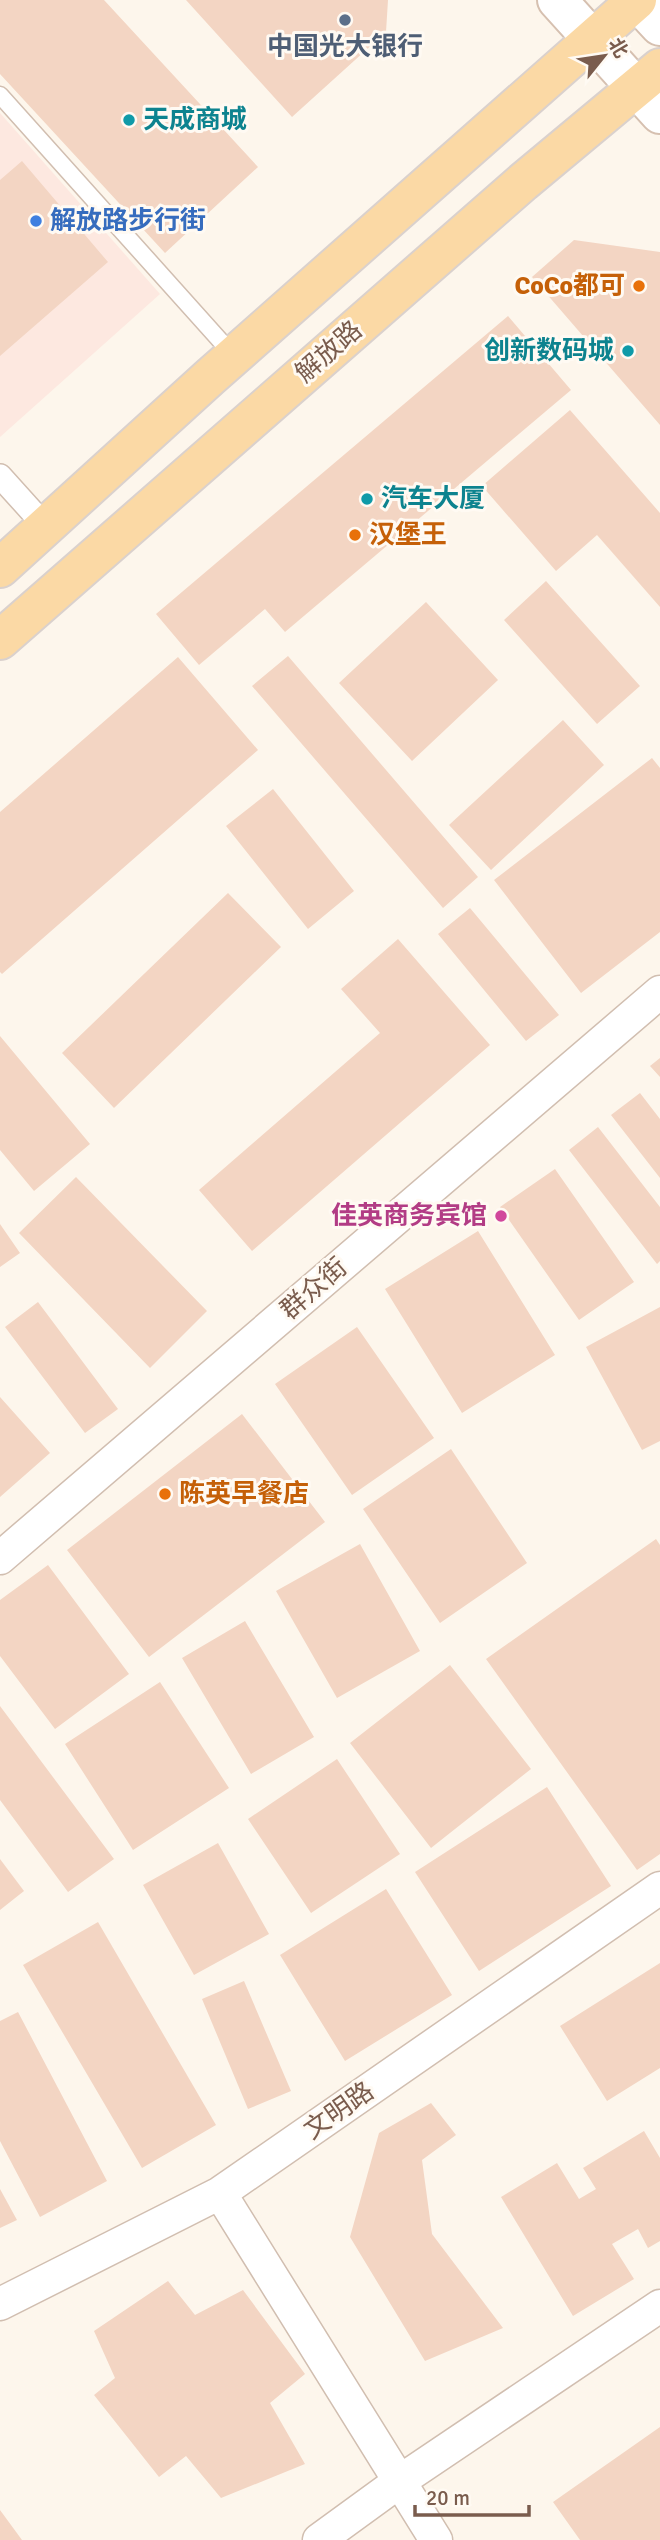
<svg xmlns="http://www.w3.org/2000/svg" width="660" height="2540" font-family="Signika,'Noto Sans SC',sans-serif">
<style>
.commercial{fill:#fde8e0}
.building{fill:#f3d5c3}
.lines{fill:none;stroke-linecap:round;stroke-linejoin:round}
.service-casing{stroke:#d1beb0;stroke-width:19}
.pedestrian-casing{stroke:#d1beb0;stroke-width:26}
.minor-casing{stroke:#d1beb0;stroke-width:35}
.secondary-casing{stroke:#d6c0b0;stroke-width:42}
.primary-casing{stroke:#dad1cd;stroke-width:42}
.service{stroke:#fff;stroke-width:16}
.pedestrian{stroke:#fff;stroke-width:23}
.minor{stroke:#fff;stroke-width:32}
.secondary{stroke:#fff;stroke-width:38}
.primary{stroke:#fbd9a5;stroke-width:38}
.service-dot{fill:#5c6f8a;stroke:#fffaf3;stroke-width:2.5}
.culture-dot{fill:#0f9aa8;stroke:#fffaf3;stroke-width:2.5}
.shop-dot{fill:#3f7fe0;stroke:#fffaf3;stroke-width:2.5}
.food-dot{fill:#e8710a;stroke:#fffaf3;stroke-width:2.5}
.hotel-dot{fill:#d1479c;stroke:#fffaf3;stroke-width:2.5}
.labels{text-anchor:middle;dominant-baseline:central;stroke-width:6;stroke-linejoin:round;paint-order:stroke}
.service-label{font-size:26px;font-weight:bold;fill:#4e5e75;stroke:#fffaf3}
.culture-label{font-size:26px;font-weight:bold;fill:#0d838f;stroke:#fffaf3;text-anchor:start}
.shop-label{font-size:26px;font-weight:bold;fill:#366cbe;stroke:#fffaf3;text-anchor:start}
.food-label{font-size:26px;font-weight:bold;fill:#c56008;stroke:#fffaf3;text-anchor:start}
.street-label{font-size:26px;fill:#7a5c4d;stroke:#fffaf3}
.hotel-label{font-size:26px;font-weight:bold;fill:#b23c85;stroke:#fffaf3;text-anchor:end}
</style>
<rect width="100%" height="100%" fill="#fdf6ec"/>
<path class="commercial" d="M 0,113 L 160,294 L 0,437 Z"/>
<path class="building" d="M 0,0 L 104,0 L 258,167 L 165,253 L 0,74 Z
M 186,0 L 388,0 L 386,32 L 292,117 Z
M 22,161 L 108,262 L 0,356 L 0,180 Z
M 574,240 L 660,252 L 660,425 L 532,277 Z
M 508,316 L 571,390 L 285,632 L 265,609 L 199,665 L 156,614 Z
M 570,410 L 660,513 L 660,607 L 597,535 L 556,571 L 482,486 Z
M 546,581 L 640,686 L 597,724 L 504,620 Z
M 426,602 L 498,680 L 412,761 L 339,683 Z
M 288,656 L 478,877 L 443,908 L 252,686 Z
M 178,657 L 258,750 L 2,974 L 0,972 L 0,812 Z
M 563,720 L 604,765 L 491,870 L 449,825 Z
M 652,758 L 660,768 L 660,932 L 581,993 L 494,880 Z
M 273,789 L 354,891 L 308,929 L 226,826 Z
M 228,893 L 281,947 L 114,1108 L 62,1053 Z
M 470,908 L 559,1015 L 526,1041 L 438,934 Z
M 398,939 L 490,1045 L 252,1251 L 199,1190 L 380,1033 L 341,989 Z
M 0,1036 L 90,1144 L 34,1191 L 0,1150 Z
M 660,1058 L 660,1077 L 650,1066 Z
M 640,1093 L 660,1119 L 660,1178 L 611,1115 Z
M 598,1127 L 660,1207 L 660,1261 L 657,1264 L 569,1150 Z
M 555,1169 L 634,1282 L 579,1320 L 500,1207 Z
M 76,1177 L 207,1311 L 150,1368 L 19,1233 Z
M 0,1224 L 20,1253 L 0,1267 Z
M 478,1231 L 555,1355 L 462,1413 L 385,1289 Z
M 38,1302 L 118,1409 L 85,1433 L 5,1327 Z
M 660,1307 L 660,1441 L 642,1450 L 586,1347 Z
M 357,1327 L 434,1438 L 352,1495 L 275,1384 Z
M 0,1397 L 50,1453 L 0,1497 Z
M 242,1414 L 325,1522 L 149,1657 L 67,1550 Z
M 451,1449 L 527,1563 L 440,1623 L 363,1509 Z
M 656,1539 L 660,1545 L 660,1854 L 637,1870 L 486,1659 Z
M 360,1544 L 420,1651 L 337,1698 L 276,1591 Z
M 48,1565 L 129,1674 L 55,1729 L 0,1656 L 0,1600 Z
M 245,1621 L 314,1737 L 251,1774 L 182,1658 Z
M 450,1665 L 531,1769 L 431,1848 L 350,1743 Z
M 160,1682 L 229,1788 L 133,1850 L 65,1744 Z
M 0,1706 L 114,1859 L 68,1892 L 0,1800 Z
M 337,1759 L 400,1854 L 311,1913 L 248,1819 Z
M 547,1787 L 611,1886 L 479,1971 L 415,1872 Z
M 218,1843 L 269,1934 L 194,1975 L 143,1885 Z
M 0,1859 L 24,1891 L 0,1910 Z
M 386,1889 L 452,1995 L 345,2061 L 280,1955 Z
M 98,1922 L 216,2125 L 142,2168 L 23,1965 Z
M 660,1963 L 660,2068 L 607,2101 L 560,2026 Z
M 244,1981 L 291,2091 L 248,2109 L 202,1999 Z
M 18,2012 L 107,2181 L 40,2217 L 0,2141 L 0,2021 Z
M 431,2103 L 456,2135 L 422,2160 L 432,2234 L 503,2328 L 425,2361 L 350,2237 L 379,2133 Z
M 644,2131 L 660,2158 L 660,2241 L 648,2248 L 638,2229 L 612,2244 L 634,2279 L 573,2316 L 501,2197 L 557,2163 L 579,2199 L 596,2189 L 583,2168 Z
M 0,2189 L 17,2220 L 0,2228 Z
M 168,2281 L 195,2315 L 243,2290 L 305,2374 L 270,2403 L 305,2464 L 221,2498 L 186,2456 L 159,2477 L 94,2395 L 115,2378 L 94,2331 Z
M 660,2427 L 660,2540 L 580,2540 L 553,2502 Z
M 0,2510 L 22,2540 L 0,2540 Z"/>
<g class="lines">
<defs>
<path id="service" d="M 0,95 L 234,356"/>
<path id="pedestrian" d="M 0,476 L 46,527"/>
<path id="minor" d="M 0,1558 L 660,992
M 220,2193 L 436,2540
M 0,2304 L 220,2193 L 660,1888
M 319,2540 L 400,2481 L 660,2306"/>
<path id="secondary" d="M 557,0 L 660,114
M 636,0 L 660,26"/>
<path id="primary" d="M 0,568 L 210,377 L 637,0
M 0,640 L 523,182 L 660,68"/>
</defs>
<use href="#service" class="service-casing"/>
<use href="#pedestrian" class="pedestrian-casing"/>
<use href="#minor" class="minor-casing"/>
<use href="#secondary" class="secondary-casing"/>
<use href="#primary" class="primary-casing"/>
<use href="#service" class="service"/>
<use href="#pedestrian" class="pedestrian"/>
<use href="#minor" class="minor"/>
<use href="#secondary" class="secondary"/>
<use href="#primary" class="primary"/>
</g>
<circle class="service-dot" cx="345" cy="20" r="7"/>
<g class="culture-dot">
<circle cx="129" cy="120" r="7"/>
<circle cx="628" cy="351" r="7"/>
<circle cx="367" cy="499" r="7"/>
</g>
<circle class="shop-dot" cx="36" cy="221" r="7"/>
<g class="food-dot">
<circle cx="639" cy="286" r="7"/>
<circle cx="355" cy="535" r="7"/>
<circle cx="165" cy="1494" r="7"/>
</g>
<circle class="hotel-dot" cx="501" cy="1216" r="7"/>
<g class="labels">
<g class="service-label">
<text x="345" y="47">中国光大银行</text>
</g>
<g class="culture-label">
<text x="143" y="120">天成商城</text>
<text x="614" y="351" text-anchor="end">创新数码城</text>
<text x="381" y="499">汽车大厦</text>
</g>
<g class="shop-label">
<text x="50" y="221">解放路步行街</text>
</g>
<g class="food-label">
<text x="625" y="286" text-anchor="end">CoCo都可</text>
<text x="369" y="535">汉堡王</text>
<text x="179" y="1494">陈英早餐店</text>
</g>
<g class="street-label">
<text transform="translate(329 352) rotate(-41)">解放路</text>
<text transform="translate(314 1289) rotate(-41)">群众街</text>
<text transform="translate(339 2111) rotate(-35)">文明路</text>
</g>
<g class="hotel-label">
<text x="487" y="1216">佳英商务宾馆</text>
</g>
</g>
<g transform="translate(604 56) rotate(60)" stroke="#fffaf3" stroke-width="5" paint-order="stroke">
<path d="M0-5L12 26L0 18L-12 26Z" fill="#7a5c4d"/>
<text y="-10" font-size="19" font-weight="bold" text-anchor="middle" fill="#7a5c4d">北</text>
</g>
<path d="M415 2505v10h114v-10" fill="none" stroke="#7a5c4d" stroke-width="3.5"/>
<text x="426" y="2505" font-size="21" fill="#7a5c4d" stroke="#fffaf3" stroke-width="5" paint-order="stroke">20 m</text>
</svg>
